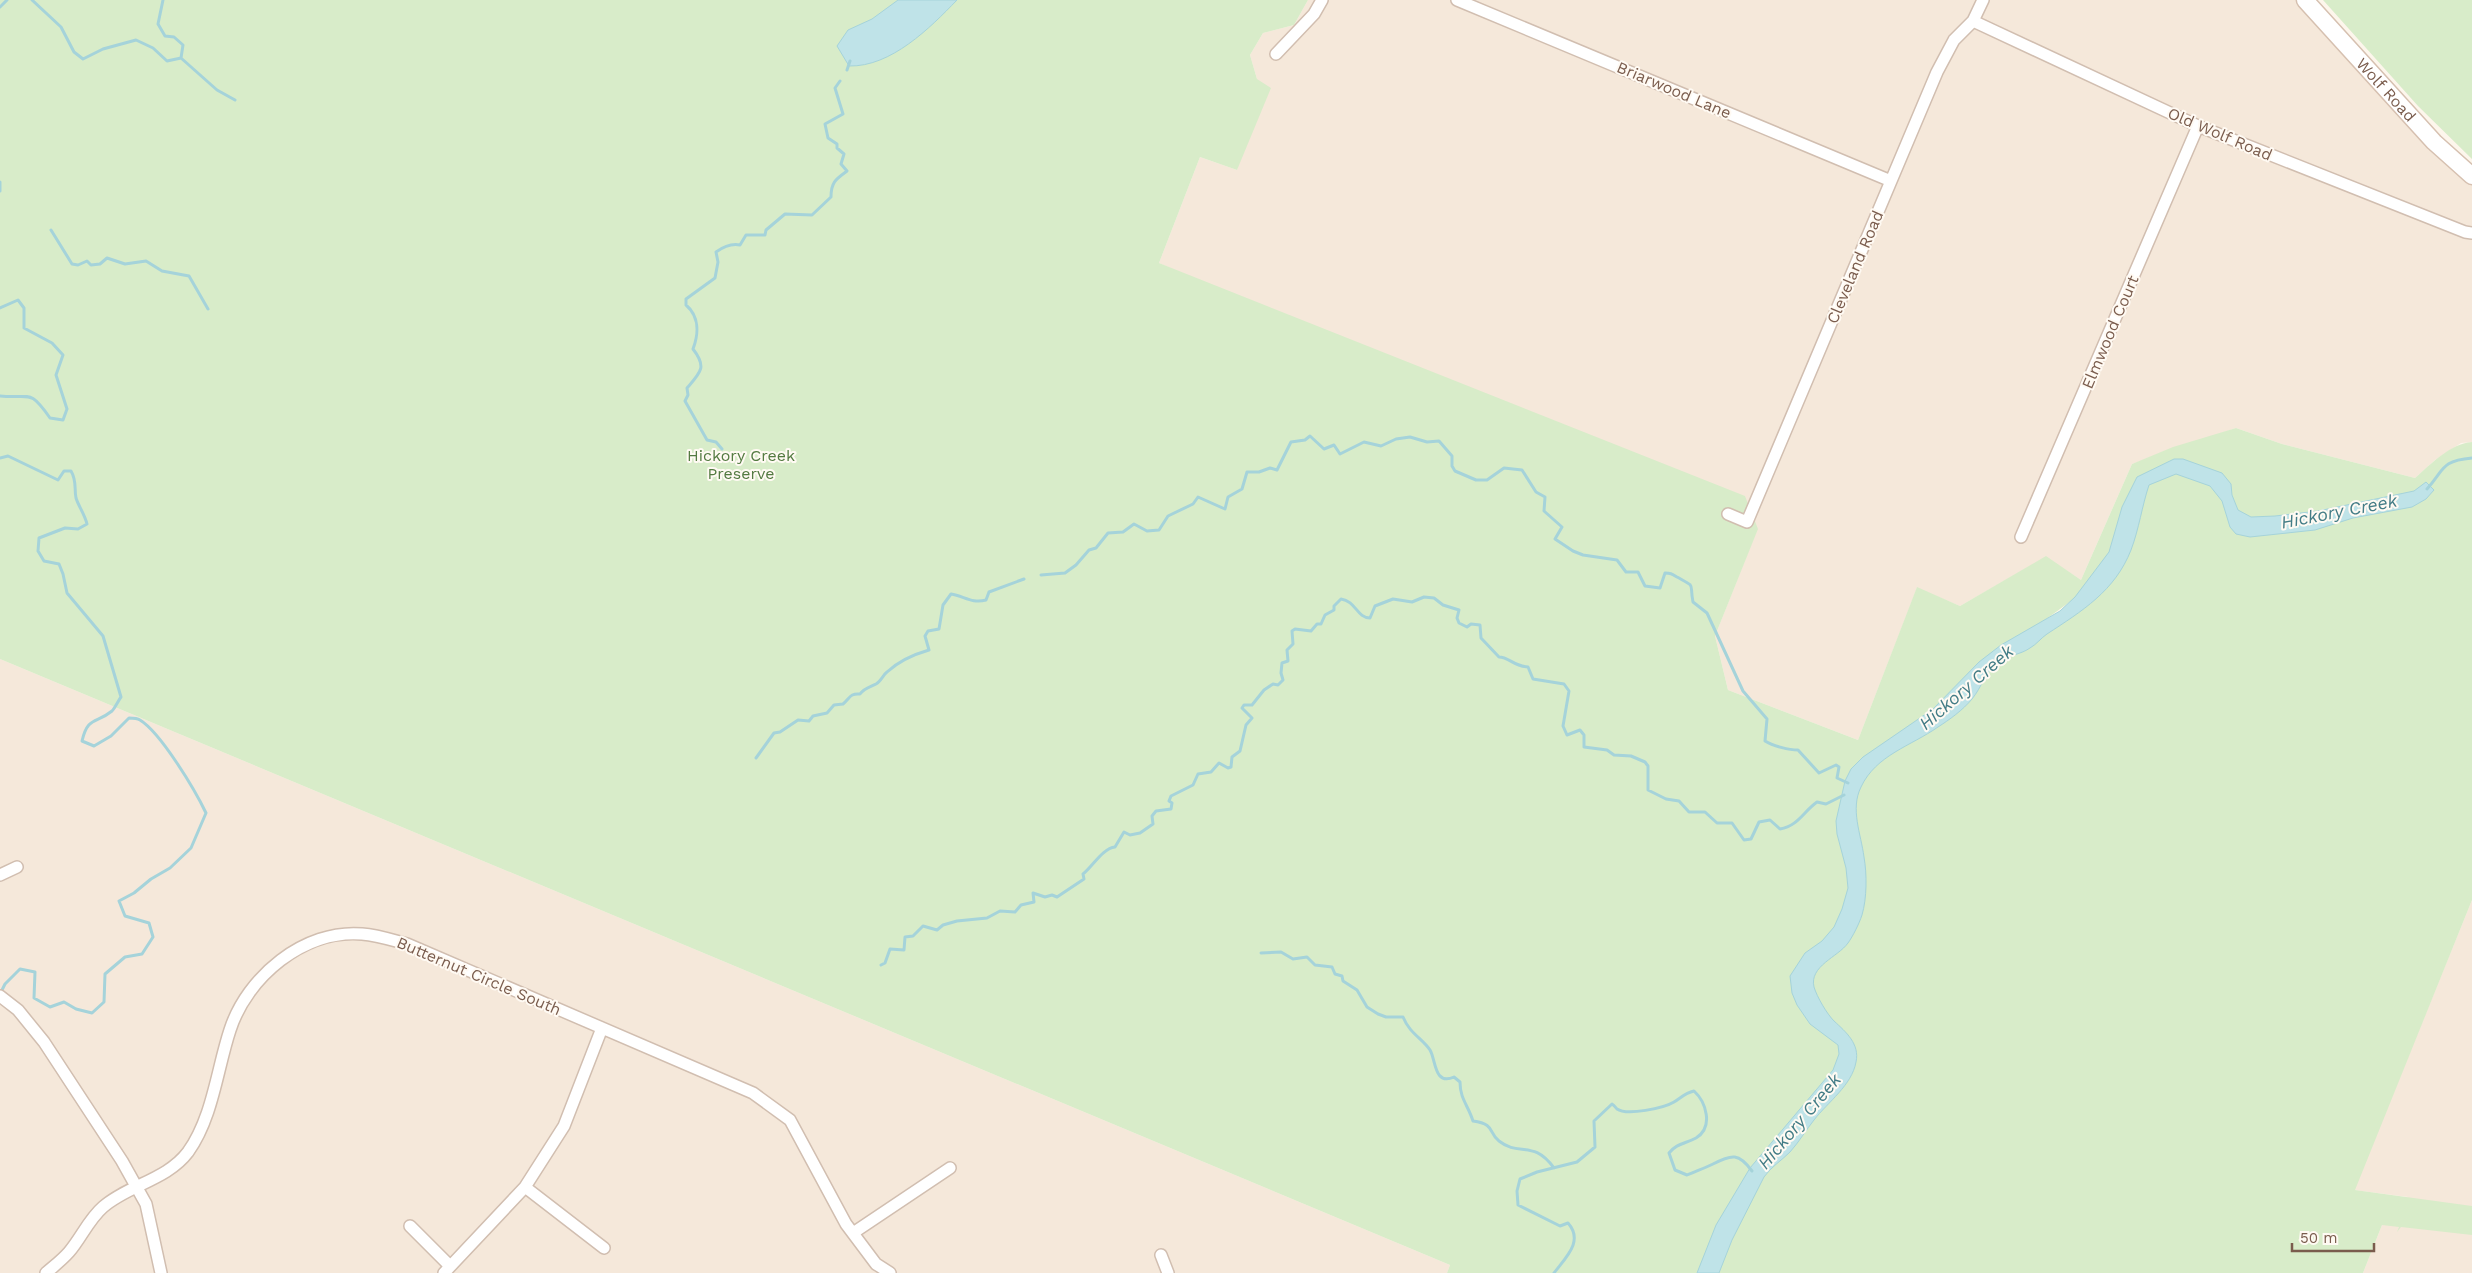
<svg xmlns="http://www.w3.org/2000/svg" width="2472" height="1273" font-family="'Work Sans',sans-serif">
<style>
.residential{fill:#f5e8da}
.green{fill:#d8ecc9;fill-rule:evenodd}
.water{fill:#bfe3e8;stroke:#a5d3da}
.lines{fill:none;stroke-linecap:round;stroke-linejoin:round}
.stream{stroke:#a5d3da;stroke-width:3}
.street-casing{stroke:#d1beb0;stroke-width:14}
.secondary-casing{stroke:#d6c0b0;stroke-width:19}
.street{stroke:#fff;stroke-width:11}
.secondary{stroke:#fff;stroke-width:16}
.labels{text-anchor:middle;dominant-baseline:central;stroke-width:4;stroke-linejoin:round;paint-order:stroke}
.street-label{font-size:16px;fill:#7a5c4d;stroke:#fffaf3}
.park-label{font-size:16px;fill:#537a41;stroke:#fffaf3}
.water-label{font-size:18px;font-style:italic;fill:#437c86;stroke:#fffaf3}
</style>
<rect width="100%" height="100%" fill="#fdf6ec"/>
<path class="residential" d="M 1308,0 L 2298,0 L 2472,184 L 2472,442 L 2461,443 L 2435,460 L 2415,478 L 2282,444 L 2236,428 L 2132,464 L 2081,580 L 2046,557 L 1960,606 L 1917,588 L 1858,740 L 1728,690 L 1715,636 L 1757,530 L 1159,263 L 1200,157 L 1237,170 L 1257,79 L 1250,55 L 1263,33 L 1294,25 Z
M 0,659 L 1450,1265 L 1447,1273 L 0,1273 Z
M 2472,900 L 2472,1273 L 2363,1273 L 2382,1225 L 2408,1197 L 2354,1190 Z"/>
<path class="green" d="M 0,0 L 1308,0 L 1294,25 L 1263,33 L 1250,55 L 1257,79 L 1271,88 L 1237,170 L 1200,157 L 1159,263 L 1745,496 L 1758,529 L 1715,636 L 1728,690 L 1858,740 L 1917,587 L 1960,606 L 2046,556 L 2081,580 L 2132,464 L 2173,447 L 2236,428 L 2282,444 L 2415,478 C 2432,463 2450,444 2472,442 L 2472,900 L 2355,1190 L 2472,1206 L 2472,1235 L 2401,1227 L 2397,1232 L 2399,1227 L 2382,1225 L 2363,1273 L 1447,1273 L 1450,1265 L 0,659 ZM 2071,601 L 2068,607 L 1908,731 C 1913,720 1925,716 1934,708 C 1979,671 2024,635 2071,601 Z
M 2323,0 L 2472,0 L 2472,159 L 2418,106 Z"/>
<path class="water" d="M 898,0 L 957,0 C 930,28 891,67 849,66 L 837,46 L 848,30 L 872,19 Z
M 2174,459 L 2183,459 L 2222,473 L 2231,484 L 2232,495 L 2238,510 L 2251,517 L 2275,516 L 2318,511 L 2414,491 L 2426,482 L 2434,490 L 2426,499 L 2412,507 L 2353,518 L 2315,530 L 2250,537 L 2236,534 L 2230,527 L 2222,501 L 2210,486 L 2176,474 L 2149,485 C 2142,506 2139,529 2131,550 C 2115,591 2082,611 2047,634 C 2041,638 2037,644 2030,648 C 2020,655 2008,655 1998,662 C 1985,672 1982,687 1972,699 C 1963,710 1949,720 1938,727 C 1911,746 1876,755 1861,787 C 1850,809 1861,834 1864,857 C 1867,874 1867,898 1862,915 C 1859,924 1853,936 1848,943 C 1838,957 1809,966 1814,987 C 1817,997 1827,1014 1834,1021 C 1846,1032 1860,1044 1856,1062 C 1852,1085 1828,1102 1814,1120 C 1806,1130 1799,1142 1790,1152 C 1781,1161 1771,1167 1764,1177 L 1732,1240 L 1719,1273 L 1697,1273 L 1716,1225 L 1750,1168 L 1833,1070 L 1839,1054 L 1838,1045 L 1810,1024 L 1797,1005 L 1792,993 L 1790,976 L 1805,953 L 1822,941 L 1834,927 L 1842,909 L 1848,888 L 1846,868 L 1837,834 L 1836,821 L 1845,781 L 1851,769 L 1863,757 L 1933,709 L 1979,662 L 2001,645 L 2060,611 L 2075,597 L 2109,552 L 2122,507 L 2137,477 Z"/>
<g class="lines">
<path class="stream" d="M 32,0 L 61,27 L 74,52 L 83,59 L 103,49 L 136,40 L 153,48 L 167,61 L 181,58 L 183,45 L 174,37 L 165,36 L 158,24 L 163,0
M 0,7 L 7,0
M 181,58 L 217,90 L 235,100
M 847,70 L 850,61
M 0,182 L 0,191
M 51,230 L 72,264 L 78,265 L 87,261 L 91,265 L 100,264 L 107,258 L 125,264 L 146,261 L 162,271 L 189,276 L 208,309
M 0,308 L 18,300 L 24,308 L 24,328 L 52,343 L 63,355 L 56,375 L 67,409 L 63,420 L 50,418 C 29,388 31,399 0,396
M 722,449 L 716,442 L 707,440 L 685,401 L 688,395 L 687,388 C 701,372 707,367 693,349 C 699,333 699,316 686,305 L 686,299 L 715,278 L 718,262 L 716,252 C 723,247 731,243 740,245 L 746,235 L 765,235 L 766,230 L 785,214 L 812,215 L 831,197 C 831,182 836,179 847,171 L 841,164 L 844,154 L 837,148 L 837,144 L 828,138 L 825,124 L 843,114 L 835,88 L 840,81
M 0,458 L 8,456 L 58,480 L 64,471 L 71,471 C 77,481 74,488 76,498 C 78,505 85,515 87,524 L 78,529 L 65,528 L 39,538 L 38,551 L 44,561 L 59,564 L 63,574 L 67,593 L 103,636 L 121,697 C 118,701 115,708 112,711 C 96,724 88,716 82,741 L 94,746 L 111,736 L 129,718 C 132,718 137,718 140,720 C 161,733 195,790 206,813 L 191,848 L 170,868 L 151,879 L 134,893 L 119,901 L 125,916 L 149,923 L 153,937 L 142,954 L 125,957 L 105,974 L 104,1002 L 92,1013 L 76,1009 L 64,1002 L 50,1007 L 34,998 L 35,972 L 20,969 L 5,984 L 0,994
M 2427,489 C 2445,469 2440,461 2472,458
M 1041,575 L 1065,573 L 1076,565 L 1089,550 L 1096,548 L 1108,533 L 1123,532 L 1134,524 L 1147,531 L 1159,530 L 1168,516 L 1193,504 L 1198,497 L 1225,509 L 1228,497 L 1242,489 L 1247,472 L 1259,472 L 1270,468 L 1277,470 L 1291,442 L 1305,440 L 1310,436 L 1324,449 L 1334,445 L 1340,454 L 1364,442 L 1381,446 L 1396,439 L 1410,437 L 1427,442 L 1439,441 L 1452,456 L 1452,466 L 1455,471 L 1476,480 L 1487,480 L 1504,468 L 1522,470 L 1536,492 L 1545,497 L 1544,511 L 1562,527 L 1555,539 L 1573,551 L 1583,555 L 1617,560 L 1626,572 L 1638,572 L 1645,586 L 1660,588 L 1665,573 C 1671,573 1672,574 1677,577 C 1697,588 1689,582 1693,602 L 1707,613 L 1743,691 L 1767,719 L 1765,741 C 1773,746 1789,750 1798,750 L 1819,773 L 1836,765 L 1839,767 L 1837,778 L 1848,783
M 756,758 L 774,733 L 780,732 L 798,720 L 809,721 L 813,716 L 827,713 L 834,705 L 843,704 C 850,698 850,693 860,694 C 864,688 870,687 876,684 C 881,681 883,675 887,672 C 899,661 915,654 929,650 L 925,636 L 928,631 L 939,629 L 943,605 L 951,594 C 964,596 972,604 986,600 L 989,592 L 1024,579
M 1261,953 L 1281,952 L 1293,959 L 1307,957 L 1315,965 L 1332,967 L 1335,974 L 1342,976 L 1343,981 L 1357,990 L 1367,1007 L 1378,1014 L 1386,1017 L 1403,1017 C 1410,1034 1422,1038 1430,1050 C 1436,1060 1434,1086 1454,1077 L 1460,1082 C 1460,1099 1468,1105 1473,1121 C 1496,1124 1488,1133 1499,1141 C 1519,1157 1533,1139 1554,1168
M 881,965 L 885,963 L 890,949 L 904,950 L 905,937 L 913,936 L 923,926 L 937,930 L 943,925 L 957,921 L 987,918 L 1000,911 L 1015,912 L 1021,905 L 1034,902 L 1033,893 L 1045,897 L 1052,895 L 1057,897 L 1084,879 L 1083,874 C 1092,867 1103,848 1115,847 L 1124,832 L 1130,835 L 1140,833 L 1153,824 L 1152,816 L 1156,811 L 1171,809 L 1172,803 L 1169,801 L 1171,796 L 1193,785 L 1198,774 L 1211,772 L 1219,763 L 1228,768 L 1231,767 L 1232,757 L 1240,751 L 1246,725 L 1252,718 L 1242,708 L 1244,705 L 1252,705 L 1264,690 L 1273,684 L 1278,685 L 1283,680 L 1281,673 L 1282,663 L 1288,661 L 1287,650 L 1293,644 L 1292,631 L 1295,629 L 1311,631 L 1317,624 L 1321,624 L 1325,615 L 1334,610 L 1334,606 L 1341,599 C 1356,601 1357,618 1370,618 L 1375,606 L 1393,599 L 1412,602 L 1424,597 L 1434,598 L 1443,605 L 1459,610 L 1457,618 L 1459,623 L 1467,627 L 1471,624 L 1480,625 L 1481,638 L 1499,657 C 1509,657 1513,666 1528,667 L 1533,679 L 1564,684 L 1569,691 L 1563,726 L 1567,735 L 1580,730 L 1584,735 L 1584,747 L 1607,750 L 1614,755 L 1631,756 L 1645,762 L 1648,766 L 1648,790 L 1666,799 L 1679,801 L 1689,812 L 1705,812 L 1717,823 L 1732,823 L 1744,840 L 1751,839 L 1759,822 L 1770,820 L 1780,829 C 1798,826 1803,812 1817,802 L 1826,804 L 1844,795
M 1554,1273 C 1566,1257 1584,1241 1568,1223 L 1560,1226 L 1518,1205 L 1517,1191 L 1520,1179 L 1537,1172 L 1577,1162 L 1595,1147 L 1594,1121 L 1612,1104 C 1614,1105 1615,1107 1617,1109 C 1627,1116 1664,1108 1674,1102 C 1682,1097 1685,1093 1694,1091 C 1706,1102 1714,1127 1696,1138 C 1685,1144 1677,1143 1669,1153 L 1675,1170 L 1687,1175 C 1696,1171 1705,1168 1713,1164 C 1732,1154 1739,1153 1752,1171"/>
<defs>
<path id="street" d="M 1457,0 L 1891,181
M 1973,21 L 2198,126 L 2465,232 L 2472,233
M 1276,54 L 1314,14 L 1322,0
M 1728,514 L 1747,522 L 1937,72 L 1954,40 L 1973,21 L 1983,0
M 2021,537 L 2198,126
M 0,875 L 17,867
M 0,996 L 18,1010 L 44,1042 L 122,1161 L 146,1204 L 161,1273
M 525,1187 L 604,1248
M 410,1226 L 450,1266
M 853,1233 L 950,1168
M 1161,1255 L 1168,1273
M 46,1273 C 54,1266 62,1260 69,1252 C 81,1238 89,1219 103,1207 C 128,1185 167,1180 188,1152 C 213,1117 217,1069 230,1030 C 247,977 304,929 362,934 C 377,935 392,940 407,944 L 753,1093 L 790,1120 L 846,1224 L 876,1264 L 890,1273
M 444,1273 L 525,1187 L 564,1126 L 602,1028"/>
<g id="secondary">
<path id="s1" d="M 2305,0 L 2434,142 L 2472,176"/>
</g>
</defs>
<use href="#street" class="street-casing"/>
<use href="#secondary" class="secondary-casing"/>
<use href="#street" class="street"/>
<use href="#secondary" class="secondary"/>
</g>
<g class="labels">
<g class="street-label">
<text transform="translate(1674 90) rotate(23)">Briarwood Lane</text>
<text stroke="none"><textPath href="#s1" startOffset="121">Wolf Road</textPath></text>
<text transform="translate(2220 134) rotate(23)">Old Wolf Road</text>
<text transform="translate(1855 267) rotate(-67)">Cleveland Road</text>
<text transform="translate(2110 332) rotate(-67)">Elmwood Court</text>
<text transform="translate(479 976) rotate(23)">Butternut Circle South</text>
</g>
<g class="park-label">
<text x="741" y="455">Hickory Creek<tspan x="741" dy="18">Preserve</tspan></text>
</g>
<g class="water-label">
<text transform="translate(2339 511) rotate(-11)">Hickory Creek</text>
<text transform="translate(1966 687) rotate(-41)">Hickory Creek</text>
<text transform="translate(1799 1121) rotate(-50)">Hickory Creek</text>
</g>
</g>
<path d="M2292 1243v8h82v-8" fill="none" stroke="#7a5c4d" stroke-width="2.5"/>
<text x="2300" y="1243" font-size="15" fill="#7a5c4d" stroke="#fffaf3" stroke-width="4" paint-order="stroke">50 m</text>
</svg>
